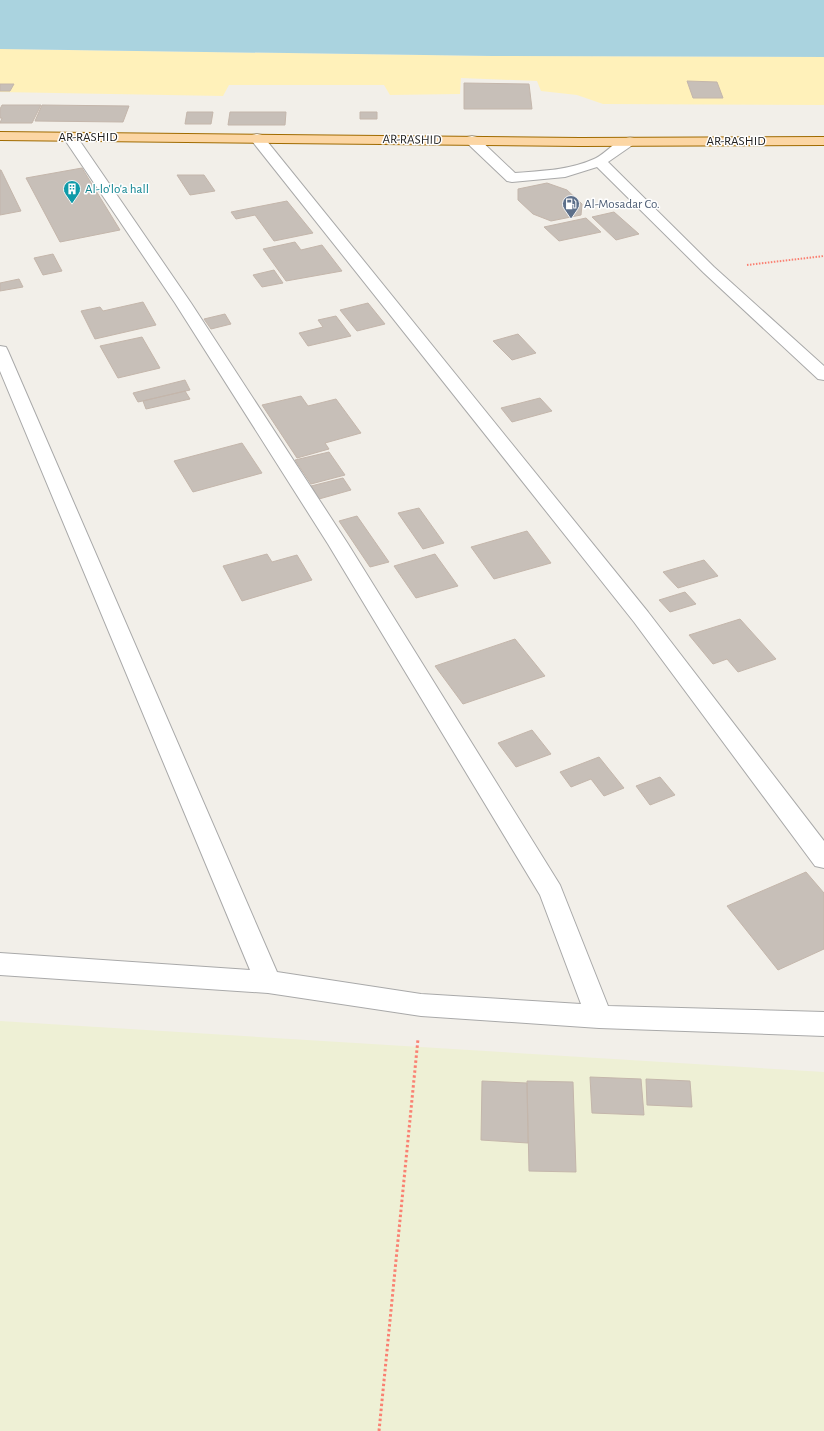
<svg xmlns="http://www.w3.org/2000/svg" width="824" height="1431" font-family="'Alegreya Sans',sans-serif">
<style>
.farmland{fill:#eef0d5}
.sand{fill:#fff1ba}
.water{fill:#aad3df}
.building{fill:#c7bfb8;stroke:#c4b6ab}
.lines{fill:none;stroke-linecap:round;stroke-linejoin:round}
.minor-casing{stroke:#a9a9a9;stroke-width:2}
.major-casing{stroke:#a06b00;stroke-width:2}
.path-far1{stroke:#fa8072;stroke-width:2;stroke-dasharray:1.5 1.5;stroke-linecap:butt}
.path{stroke:#fa8072;stroke-width:3;stroke-dasharray:2.5 2.5;stroke-linecap:butt}
.minor{fill:#fff;fill-rule:evenodd}
.major{fill:#fcd6a4;fill-rule:evenodd}
.labels{text-anchor:middle;dominant-baseline:central;stroke-width:3;stroke-linejoin:round;paint-order:stroke}
.far-street-label{font-size:13px;fill:#222;stroke:#fff}
.far-culture-label{font-size:13px;fill:#0d838f;stroke:#fff;text-anchor:start}
.far-service-label{font-size:13px;fill:#4e5e75;stroke:#fff;text-anchor:start}
</style>
<rect width="100%" height="100%" fill="#f2efe9"/>
<path class="farmland" d="M 0,1021 L 824,1072 L 824,1431 L 0,1431 Z"/>
<path class="sand" d="M 0,49 L 492,56 L 824,57 L 824,105 L 603,104 L 577,95 L 541,91 L 537,81 L 461,78 L 460,94 L 390,95 L 384,85 L 229,85 L 223,96 L 0,92 Z"/>
<path class="water" d="M 0,0 L 824,0 L 824,57 L 492,56 L 0,49 Z"/>
<path class="building" d="M 687,81 L 717,82 L 723,98 L 693,98 Z
M 464,83 L 529,84 L 532,109 L 464,109 Z
M 0,84 L 14,84 L 10,91 L 0,91 Z
M 2,105 L 41,105 L 32,123 L 0,123 L 2,118 L 0,118 L 0,109 Z
M 42,105 L 129,106 L 123,122 L 35,121 Z
M 187,112 L 213,112 L 211,124 L 185,124 Z
M 230,112 L 286,112 L 285,125 L 228,125 Z
M 360,112 L 377,112 L 377,119 L 360,119 Z
M 82,168 L 120,230 L 60,242 L 26,178 Z
M 0,170 L 1,170 L 21,211 L 0,215 Z
M 177,175 L 204,175 L 215,191 L 190,195 Z
M 547,183 L 567,190 L 582,204 L 581,215 L 551,221 L 533,214 L 518,200 L 518,189 Z
M 287,201 L 313,233 L 274,241 L 255,215 L 236,219 L 231,212 Z
M 614,212 L 639,234 L 616,240 L 592,217 Z
M 586,218 L 601,232 L 559,241 L 544,227 Z
M 295,242 L 301,250 L 322,245 L 342,271 L 286,281 L 263,249 Z
M 53,254 L 62,271 L 43,275 L 34,258 Z
M 274,270 L 283,283 L 262,287 L 253,275 Z
M 19,279 L 23,287 L 0,291 L 0,283 Z
M 143,302 L 156,325 L 95,339 L 81,311 L 100,307 L 103,311 Z
M 368,303 L 385,324 L 357,331 L 340,310 Z
M 225,314 L 231,324 L 211,329 L 204,319 Z
M 336,316 L 351,336 L 308,346 L 299,333 L 323,327 L 318,320 Z
M 518,334 L 536,353 L 512,360 L 493,341 Z
M 142,337 L 160,368 L 118,378 L 100,346 Z
M 185,380 L 190,390 L 138,402 L 133,393 Z
M 185,391 L 190,399 L 146,409 L 143,401 Z
M 301,396 L 308,406 L 336,399 L 361,433 L 325,443 L 329,449 L 297,458 L 262,405 Z
M 540,398 L 552,411 L 512,422 L 501,408 Z
M 242,443 L 262,473 L 193,492 L 174,461 Z
M 329,452 L 345,475 L 311,484 L 295,460 Z
M 343,478 L 351,490 L 319,499 L 311,486 Z
M 419,508 L 444,543 L 423,549 L 398,513 Z
M 357,516 L 389,562 L 370,567 L 339,521 Z
M 527,531 L 551,563 L 494,579 L 471,547 Z
M 267,554 L 272,562 L 297,555 L 312,580 L 242,601 L 223,566 Z
M 435,554 L 458,586 L 416,598 L 394,566 Z
M 704,560 L 718,576 L 678,588 L 663,572 Z
M 685,592 L 696,604 L 670,612 L 659,600 Z
M 740,619 L 776,659 L 738,672 L 727,659 L 713,664 L 689,635 Z
M 515,639 L 545,676 L 463,704 L 435,666 Z
M 532,730 L 551,754 L 516,767 L 498,743 Z
M 599,757 L 624,788 L 604,796 L 591,779 L 571,787 L 560,772 Z
M 660,777 L 675,795 L 650,805 L 636,786 Z
M 806,872 L 824,893 L 824,949 L 778,970 L 727,906 Z
M 590,1077 L 641,1079 L 644,1115 L 592,1113 Z
M 646,1079 L 690,1081 L 692,1107 L 647,1105 Z
M 482,1081 L 527,1083 L 528,1143 L 481,1140 Z
M 527,1081 L 573,1082 L 576,1172 L 529,1171 Z"/>
<g class="lines">
<defs>
<path id="minor" d="M 70,133 L 75,134 L 191,303 L 348,544 L 560,885 L 608,1006 L 824,1012 L 824,1036 L 599,1028 L 421,1016 L 268,993 L 0,975 L 0,953 L 250,970 L 0,371 L 0,346 L 6,347 L 8,351 L 277,972 L 421,994 L 581,1004 L 540,895 L 328,544 L 175,303 L 63,137 L 65,134 Z
M 257,134 L 262,135 L 648,612 L 824,841 L 824,868 L 815,866 L 634,622 L 252,141 L 250,138 L 252,135 Z
M 472,136 L 477,137 L 515,173 C 542,171 570,170 594,159 C 607,154 619,134 634,138 L 636,141 L 634,144 L 608,162 L 714,267 L 824,366 L 824,380 L 818,379 L 704,273 L 597,167 L 565,177 L 512,182 L 507,181 L 467,143 L 465,140 L 467,137 Z"/>
<path id="major" d="M 0,132 L 580,138 L 824,137 L 824,145 L 580,146 L 0,140 Z"/>
</defs>
<use href="#minor" class="minor-casing"/>
<use href="#major" class="major-casing"/>
<path class="path-far1" d="M 747,265 L 824,256"/>
<path class="path" d="M 379,1431 L 418,1039"/>
<use href="#minor" class="minor"/>
<use href="#major" class="major"/>
</g>
<defs>
<symbol id="building-pin" viewBox="-11 -11 22 30"><path d="M0 17L-7.5 6A9.5 9.5 0 1 1 7.5 6Z" fill="#0f9aa8" stroke="#fff"/><path d="M-4-6H4V6H1V3H-1V6H-4ZM-2.5-4.3h1.7v1.8h-1.7ZM.8-4.3h1.7v1.8H.8ZM-2.5-1h1.7V.8h-1.7ZM.8-1h1.7V.8H.8Z" fill="#fff"/></symbol>
<symbol id="fuel-pin" viewBox="-11 -11 22 30"><path d="M0 17L-7.5 6A9.5 9.5 0 1 1 7.5 6Z" fill="#5c6f8a" stroke="#fff"/><path d="M-5.5-6h7V0h2V4h1.3V-2.5L3-4.5l.8-.8L6-3V5H2.5V1h-1V6h-7ZM-4.2-4.7v3.2H.2V-4.7Z" fill="#fff"/></symbol>
</defs>
<g fill-rule="evenodd">
<use href="#building-pin" x="62" y="179" width="20" height="27"/>
<use href="#fuel-pin" x="561" y="194" width="20" height="27"/>
</g>
<g class="labels">
<g class="far-street-label">
<text x="88" y="137">AR-RASHID</text>
<text transform="translate(412 140) rotate(1)">AR-RASHID</text>
<text x="736" y="141">AR-RASHID</text>
</g>
<g class="far-culture-label">
<text x="85" y="189">Al-lo'lo'a hall</text>
</g>
<g class="far-service-label">
<text x="584" y="204">Al-Mosadar Co.</text>
</g>
</g>
</svg>
